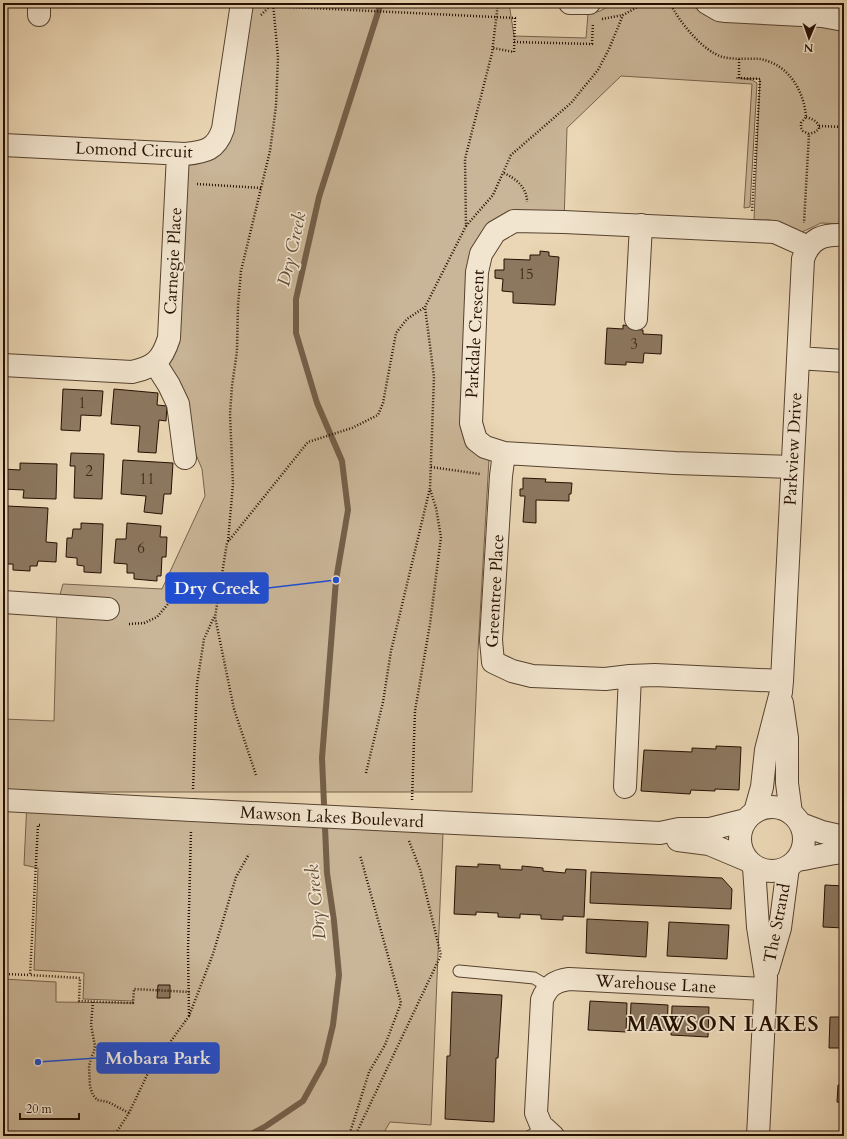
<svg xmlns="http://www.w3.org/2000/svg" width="847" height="1139" font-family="Cardo,serif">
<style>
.green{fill:#c9b597;stroke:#77624c}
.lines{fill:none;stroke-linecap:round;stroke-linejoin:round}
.stream{stroke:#745f49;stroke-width:6}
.building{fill:#8c775f;stroke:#251002}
.service-casing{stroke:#56422f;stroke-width:13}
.minor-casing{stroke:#56422f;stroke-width:24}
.tertiary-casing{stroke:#56422f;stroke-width:24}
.path{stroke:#251002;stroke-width:2.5;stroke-dasharray:1 2;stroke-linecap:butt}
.service{stroke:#f2e5cf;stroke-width:11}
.minor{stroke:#f2e5cf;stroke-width:22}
.tertiary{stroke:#f2e5cf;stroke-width:22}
.tertiary-bridge-casing{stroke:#56422f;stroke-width:24;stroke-linecap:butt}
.tertiary-bridge{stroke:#f2e5cf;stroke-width:22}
.labels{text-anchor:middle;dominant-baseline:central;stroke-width:3.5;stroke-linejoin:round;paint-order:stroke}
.number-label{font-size:15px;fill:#3f2a19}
.street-label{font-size:17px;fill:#251002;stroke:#f2e5cf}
.water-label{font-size:18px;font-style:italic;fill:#604b37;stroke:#f2e5cf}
.district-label{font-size:21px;font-weight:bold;letter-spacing:1px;fill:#251002;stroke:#f2e5cf}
.leader{fill:none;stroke:#1d4ed8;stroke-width:1.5}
.callout-dot{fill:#1d4ed8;stroke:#f2e5cf;stroke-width:1.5}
.callout{fill:#1d4ed8;stroke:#1d4ed8;stroke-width:1.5}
.callout-label{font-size:18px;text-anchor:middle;font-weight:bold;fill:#fff}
</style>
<rect width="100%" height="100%" fill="#ebd7b5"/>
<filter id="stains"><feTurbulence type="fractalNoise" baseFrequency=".005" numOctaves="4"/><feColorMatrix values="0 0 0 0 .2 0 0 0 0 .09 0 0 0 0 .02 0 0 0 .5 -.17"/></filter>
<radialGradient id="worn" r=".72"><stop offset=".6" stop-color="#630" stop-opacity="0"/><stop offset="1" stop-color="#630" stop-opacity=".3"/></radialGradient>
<path class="green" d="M 242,3 L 509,3 L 514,36 L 586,38 L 588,14 L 600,11 L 614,3 L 689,3 L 705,15 L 719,20 L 831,27 L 844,31 L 844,224 L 821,223 L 800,233 L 770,220 L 754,220 L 760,79 L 736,78 L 752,80 L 757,83 L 750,207 L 744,208 L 752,84 L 621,76 L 567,128 L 564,222 L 514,221 L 481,254 L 471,423 L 489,459 L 478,651 L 472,792 L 3,792 L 3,719 L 54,721 L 57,605 L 63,584 L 162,589 L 205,496 L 202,469 L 157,362 L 185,154 L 213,145 Z
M 27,801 L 443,833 L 431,1125 L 390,1122 L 382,1136 L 3,1136 L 3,979 L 56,982 L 56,1002 L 133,1003 L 133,1001 L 83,999 L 84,973 L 34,970 L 38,868 L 24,865 Z
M 3,894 L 6,894 L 3,954 Z"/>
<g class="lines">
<path class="stream" d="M 248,1136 L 266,1126 L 303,1101 L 324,1063 L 333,1025 L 339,975 L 334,921 L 327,873 L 322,758 L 336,580 L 348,510 L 342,461 L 317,403 L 296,333 L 296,299 L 319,197 L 381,3"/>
</g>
<path class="building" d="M 185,3 L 205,3 L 205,7 L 188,6 Z
M 540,251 L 549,252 L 549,256 L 559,257 L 555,305 L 513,303 L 513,292 L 502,291 L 503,279 L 495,278 L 495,270 L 504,270 L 504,259 L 530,260 L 530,255 L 540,255 Z
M 623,325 L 631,326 L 631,329 L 643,330 L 643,334 L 662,335 L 661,354 L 644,353 L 643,363 L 626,362 L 626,365 L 605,364 L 607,328 L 623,329 Z
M 63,389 L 103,391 L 101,416 L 81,415 L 80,431 L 61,430 Z
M 114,389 L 158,393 L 157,405 L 167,406 L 166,421 L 159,420 L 156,453 L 138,452 L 140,426 L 111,424 Z
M 3,390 L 6,390 L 4,429 L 3,429 Z
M 71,453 L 104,454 L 102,499 L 74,498 L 75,466 L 70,466 Z
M 123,460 L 173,463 L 171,494 L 164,494 L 162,514 L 144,512 L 146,496 L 121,494 Z
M 20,463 L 57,464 L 56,499 L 23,498 L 24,490 L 3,489 L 3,469 L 20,470 Z
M 523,478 L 546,479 L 545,482 L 572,483 L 571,494 L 569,494 L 569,501 L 536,500 L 536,523 L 523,522 L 525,496 L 520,496 L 520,489 L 523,489 Z
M 7,506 L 48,508 L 46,542 L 57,543 L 56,562 L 38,561 L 37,566 L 30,566 L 30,571 L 13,570 L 13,564 L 4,564 Z
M 81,523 L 103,524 L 101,573 L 84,572 L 84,566 L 77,565 L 77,558 L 66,557 L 67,538 L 72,538 L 73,529 L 81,529 Z
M 127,523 L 161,526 L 160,537 L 167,537 L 166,557 L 162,557 L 161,576 L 157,576 L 157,581 L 134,579 L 134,573 L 127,573 L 127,564 L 114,563 L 116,539 L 126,539 Z
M 716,746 L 741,747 L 739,790 L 715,789 L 715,791 L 691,790 L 690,794 L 641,791 L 644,750 L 692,752 L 692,748 L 716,749 Z
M 478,864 L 500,865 L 500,869 L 522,870 L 522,866 L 543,868 L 543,871 L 565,873 L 566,869 L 586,870 L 584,917 L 563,916 L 563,920 L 541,919 L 541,915 L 520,914 L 520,918 L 498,917 L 498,913 L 476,912 L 476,915 L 454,914 L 456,866 L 478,867 Z
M 591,872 L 722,878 L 732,889 L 731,909 L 590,903 Z
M 825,885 L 844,886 L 844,928 L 823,927 Z
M 587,919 L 648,922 L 646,957 L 586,953 Z
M 669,922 L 729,925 L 727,959 L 667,956 Z
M 843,971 L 844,971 L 844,992 L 842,992 Z
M 158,985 L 170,985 L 170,998 L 157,998 Z
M 452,992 L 502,995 L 498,1058 L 496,1058 L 494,1122 L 445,1119 L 447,1056 L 450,1056 Z
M 590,1001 L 627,1003 L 626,1032 L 588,1030 Z
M 631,1003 L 668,1005 L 667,1030 L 630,1028 Z
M 672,1006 L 709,1007 L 708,1037 L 671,1035 Z
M 830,1017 L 844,1017 L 844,1048 L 829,1048 Z
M 838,1085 L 844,1085 L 844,1103 L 837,1102 Z"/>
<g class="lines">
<defs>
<path id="service" d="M 459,971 L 534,978 L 549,987
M 530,1136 L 544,1129"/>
<path id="minor" d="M 570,3 L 589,3
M 707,3 L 719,10 L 726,11 L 822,16 L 844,20
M 39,15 L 39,3
M 3,145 L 185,154 C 205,152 216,150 223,129 L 242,3
M 636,319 L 641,225
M 798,358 L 844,361
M 155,363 L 169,385 L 178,404 L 185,458
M 3,365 L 132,372 C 155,367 162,360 169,338 L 178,154
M 504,453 L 501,476 L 491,640 L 493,662 L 512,671 L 532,676 L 605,679 L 630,676 L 655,675 L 782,681
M 792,467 L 675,463 L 504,453 L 485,447 L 476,440 L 471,423 L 477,272 L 481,254 L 495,232 L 514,221 L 564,222 L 775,232 L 808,247
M 3,602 L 108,609
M 782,703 L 787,738 L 787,783 L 791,813
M 625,787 L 630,676
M 755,812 L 762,787 L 766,750 L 781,692 L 782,681 L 803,259 C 810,238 823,234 844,235
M 754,867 L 758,927 L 766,978 L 758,1136
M 768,969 L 780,928 L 788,867
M 553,1136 L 541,1125 L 536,1113 L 542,1000 C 547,987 554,981 569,979 L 765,989"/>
<path id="tertiary" d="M 3,800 L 192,810
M740 839a32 32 0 1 1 64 0a32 32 0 1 1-64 0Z
M 415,821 L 660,833 L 679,829 L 710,829 L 746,820
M 801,824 L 822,832 L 844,837
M 678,840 L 709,844 L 747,860
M 797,860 C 813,858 828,853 844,852"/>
</defs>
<use href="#service" class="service-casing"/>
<use href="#minor" class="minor-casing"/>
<use href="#tertiary" class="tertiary-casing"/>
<path class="path" d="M 670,3 C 678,20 703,52 723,57 C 735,60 748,58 760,59 C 788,64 804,90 806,117 L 801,123 L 801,128 L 803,131 L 809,134 L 804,223
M 261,15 L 270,6 L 515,18 L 514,52 L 493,48
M 602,19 L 623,15
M 514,42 L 592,44 L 593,23
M 739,59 L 739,78 L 760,79 L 752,212
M 806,117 C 812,119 819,121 819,129 L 815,132 L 809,134
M 819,126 L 844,127
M 504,173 C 516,179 527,187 527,202
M 197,184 L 261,188
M 466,226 L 493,195 L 511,155 L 571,103 L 598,70 L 609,49 L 623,15 L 643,4 L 656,3
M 431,467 L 480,474
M 228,541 L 233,484 L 230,414 L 232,386 L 237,351 L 238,305 L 241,271 L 270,151 L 276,106 L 278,57 L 273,3
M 129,624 L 144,623 L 157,617 L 173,598 L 188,589 L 219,591
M 366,773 L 383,702 L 391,651 L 430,488 L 434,377 L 425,307 L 466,226 L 465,159 L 492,53 L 498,3
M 256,775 L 234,709 L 215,617 L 227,543 L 308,442 L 352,428 L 378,415 L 383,403 L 396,333 L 407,319 L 425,307
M 193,789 L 197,684 L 204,639 L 214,617
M 412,800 L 415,711 L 430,624 L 441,537 L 436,508 L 430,489
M 40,825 L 38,825 L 30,975 L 80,978 L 79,1001 L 133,1003 L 134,989 L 190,992
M 3,974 L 30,975
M 93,1002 L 91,1025 L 95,1046 L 94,1052 L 92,1056 L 89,1066 L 90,1087 L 93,1095 L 97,1100 L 108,1102 L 129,1113
M 189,1016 L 188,951 L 191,830
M 114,1136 L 129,1113 L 148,1073 L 189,1016 L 213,954 L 236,877 L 249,854
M 349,1136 L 369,1072 L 385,1045 L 401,1003 L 360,855
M 355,1136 L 441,955 L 420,869 L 409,841"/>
<use href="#service" class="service"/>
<use href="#minor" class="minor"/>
<use href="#tertiary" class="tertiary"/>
<defs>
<path id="tertiary-bridge" d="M 192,810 L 415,821"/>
</defs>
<use href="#tertiary-bridge" class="tertiary-bridge-casing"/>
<use href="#tertiary-bridge" class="tertiary-bridge"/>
</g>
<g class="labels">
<g class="number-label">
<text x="526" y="274">15</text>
<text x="634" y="344">3</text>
<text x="82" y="403">1</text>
<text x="89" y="471">2</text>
<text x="147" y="479">11</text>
<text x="141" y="548">6</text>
</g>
<g class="street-label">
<text transform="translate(134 150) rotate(2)">Lomond Circuit</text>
<text transform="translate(173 261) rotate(-87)">Carnegie Place</text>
<text transform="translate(475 334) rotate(-87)">Parkdale Crescent</text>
<text transform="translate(793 449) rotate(-87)">Parkview Drive</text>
<text transform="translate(495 591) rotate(-87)">Greentree Place</text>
<text transform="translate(332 817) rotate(3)">Mawson Lakes Boulevard</text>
<text transform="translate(777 923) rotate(-79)">The Strand</text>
<text transform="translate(656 984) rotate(3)">Warehouse Lane</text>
</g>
<g class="water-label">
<text transform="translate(292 249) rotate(-77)">Dry Creek</text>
<text transform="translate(316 902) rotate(-96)">Dry Creek</text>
</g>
<g class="district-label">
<text x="723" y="1024">MAWSON LAKES</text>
</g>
</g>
<path class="leader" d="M336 580L268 588M38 1062L97 1058"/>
<g class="callout-dot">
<circle cx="336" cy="580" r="4"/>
<circle cx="38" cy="1062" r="4"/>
</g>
<g class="callout">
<rect x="166" y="573" width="102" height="30" rx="4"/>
<rect x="97" y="1043" width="122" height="30" rx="4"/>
</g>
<g class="callout-label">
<text x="217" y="594">Dry Creek</text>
<text x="158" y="1064">Mobara Park</text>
</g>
<rect width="847" height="1139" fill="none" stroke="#ebd7b5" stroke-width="16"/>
<rect x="4" y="4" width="839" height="1131" fill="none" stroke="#251002" stroke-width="2"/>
<rect x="8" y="8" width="831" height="1123" fill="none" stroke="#251002"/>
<g transform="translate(809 38) rotate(182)" stroke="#f2e5cf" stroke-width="3" paint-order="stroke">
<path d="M0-3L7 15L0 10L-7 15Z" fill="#251002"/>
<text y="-6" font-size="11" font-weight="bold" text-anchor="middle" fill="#251002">N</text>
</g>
<path d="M20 1113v6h59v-6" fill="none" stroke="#251002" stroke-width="2"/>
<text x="26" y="1113" font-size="12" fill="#251002" stroke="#f2e5cf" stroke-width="3" paint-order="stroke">20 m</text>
<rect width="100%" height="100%" filter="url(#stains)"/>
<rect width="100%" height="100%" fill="url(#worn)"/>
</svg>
